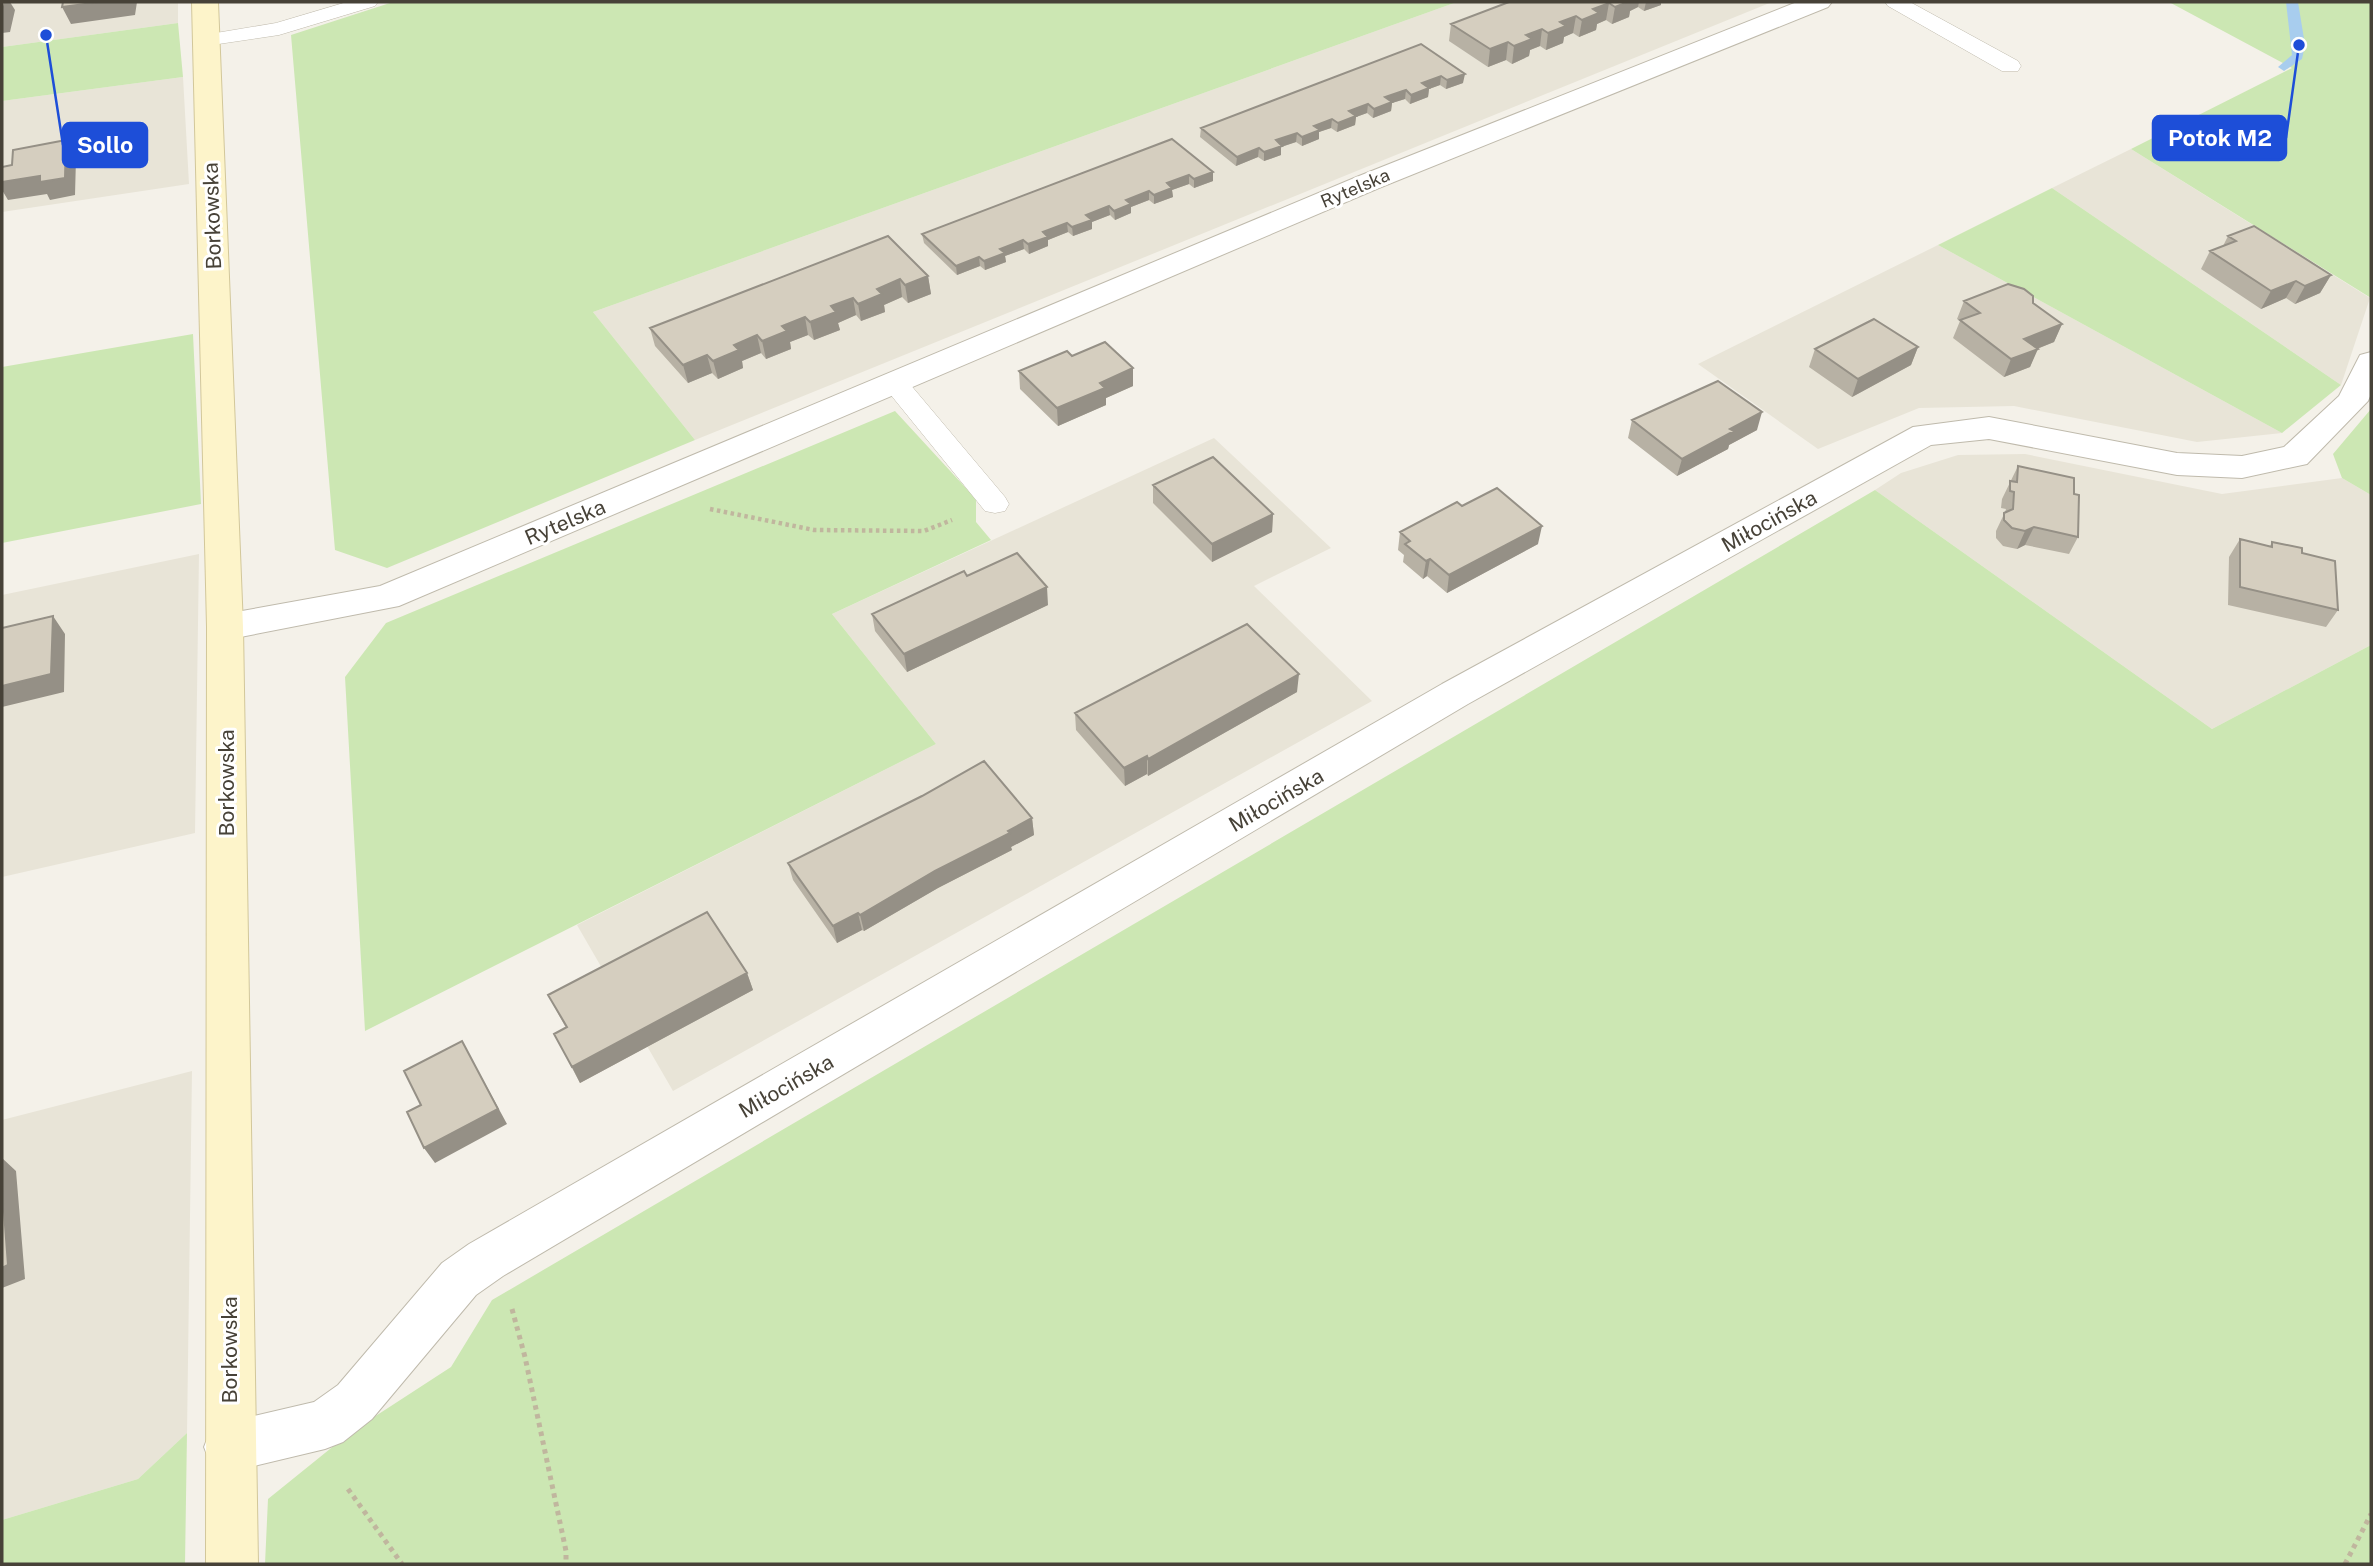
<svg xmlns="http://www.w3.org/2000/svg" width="2373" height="1566" font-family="'Public Sans',sans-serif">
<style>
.residential{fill:#e8e4d7}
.green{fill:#cce7b3}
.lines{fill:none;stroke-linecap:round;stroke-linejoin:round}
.stream{fill:#a8cdee;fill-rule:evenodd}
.lane-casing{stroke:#bfbaac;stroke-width:1}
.street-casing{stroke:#bfbaac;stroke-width:2}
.secondary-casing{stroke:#d2c79a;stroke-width:2}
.path-far1{stroke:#c0b69e;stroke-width:4.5;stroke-dasharray:3.5 3.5;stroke-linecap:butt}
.path{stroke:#c0b69e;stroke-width:5;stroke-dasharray:4.5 4.5;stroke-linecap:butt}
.lane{fill:#fff;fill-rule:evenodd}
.street{fill:#fff;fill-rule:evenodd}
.secondary{fill:#fdf4ca;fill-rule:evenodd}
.wall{fill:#b7b1a4}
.shaded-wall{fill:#959086}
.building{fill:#d5cebf;stroke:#959086;stroke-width:2}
.labels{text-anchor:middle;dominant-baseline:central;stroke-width:6;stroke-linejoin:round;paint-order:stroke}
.far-street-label{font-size:18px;fill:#474238;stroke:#fff}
.street-label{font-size:21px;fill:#474238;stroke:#fff}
.leader{fill:none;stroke:#1d4ed8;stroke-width:2.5}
.callout-dot{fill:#1d4ed8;stroke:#fff;stroke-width:2.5}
.callout{fill:#1d4ed8;stroke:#1d4ed8;stroke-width:2.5}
.callout-label{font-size:23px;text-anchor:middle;font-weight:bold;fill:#fff}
</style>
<rect width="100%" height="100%" fill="#f4f1e9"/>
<path class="residential" d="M 2,2 L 178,2 L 178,23 L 2,47 Z
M 1457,2 L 1772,2 L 695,440 L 593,312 Z
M 183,77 L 189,184 L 2,212 L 2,101 Z
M 2131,149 L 2370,298 L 2341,385 L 2052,188 Z
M 1938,245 L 2282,433 L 2197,442 L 2014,406 L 1919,408 L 1818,449 L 1698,364 Z
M 1214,438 L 1331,548 L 1254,586 L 1372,701 L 673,1091 L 577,925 L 936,744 L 832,614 Z
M 2025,454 L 2222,494 L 2342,478 L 2371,495 L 2371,645 L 2212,729 L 1875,490 L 1901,473 L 1958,455 Z
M 199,554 L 195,833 L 2,877 L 2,595 Z
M 192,1071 L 187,1433 L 138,1479 L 2,1520 L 2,1120 Z"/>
<path class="green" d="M 393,2 L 1457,2 L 593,312 L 695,440 L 387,568 L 335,550 L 291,35 Z
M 2169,2 L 2371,2 L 2371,298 L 2131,149 L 2292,68 Z
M 178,23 L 183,77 L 2,101 L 2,47 Z
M 2052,188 L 2341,385 L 2282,433 L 1938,245 Z
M 193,334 L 201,504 L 2,543 L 2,367 Z
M 2371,409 L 2371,495 L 2342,478 L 2333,454 Z
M 895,411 L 976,499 L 976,522 L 991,540 L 832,614 L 936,744 L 365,1031 L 345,677 L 386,623 Z
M 1875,490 L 2212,729 L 2371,645 L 2371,1564 L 265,1564 L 268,1499 L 351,1432 L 451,1367 L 492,1300 Z
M 187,1433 L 185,1564 L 2,1564 L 2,1520 L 138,1479 Z"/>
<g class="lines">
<path class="stream" d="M 2286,2 L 2298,2 L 2305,45 L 2302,59 L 2284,71 L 2278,67 L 2292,55 Z"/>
<defs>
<path id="lane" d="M 347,2 L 378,2 L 375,6 L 279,35 L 205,46 L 198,44 L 194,40 L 198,36 L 276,23 Z
M 1885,2 L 1910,2 L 2018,61 L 2021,66 L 2018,71 L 2002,71 L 1888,6 Z
M 895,375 L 904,377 L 1005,497 L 1009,504 L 1005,511 L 995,513 L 985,511 L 886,389 L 882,383 L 886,377 Z"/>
<path id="street" d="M 1797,2 L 1832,2 L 1828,7 L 1379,188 L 399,606 L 225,640 L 212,636 L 207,627 L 212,618 L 225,614 L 380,586 L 1359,176 Z
M 2371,352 L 2371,394 L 2368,401 L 2307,464 L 2242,478 L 2177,475 L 1989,439 L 1931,445 L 1468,704 L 503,1276 L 476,1295 L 372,1419 L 343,1442 L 325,1449 L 229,1472 L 211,1465 L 204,1447 L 211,1429 L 229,1422 L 314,1402 L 338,1385 L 442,1263 L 469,1244 L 1442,684 L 1913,427 L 1989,417 L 2177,453 L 2242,456 L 2284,447 L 2339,396 L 2360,355 Z"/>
<path id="secondary" d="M 192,2 L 218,2 L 243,627 L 258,1564 L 206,1564 L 207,627 Z"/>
</defs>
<use href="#lane" class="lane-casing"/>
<use href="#street" class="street-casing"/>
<use href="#secondary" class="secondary-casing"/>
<path class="path-far1" d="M 710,509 L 814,530 L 924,531 L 952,520"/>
<path class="path" d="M 512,1309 L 525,1357 L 566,1551 L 566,1564
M 348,1489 L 402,1564
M 2345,1564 L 2371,1514"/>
<use href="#lane" class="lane"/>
<use href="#street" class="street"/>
<use href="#secondary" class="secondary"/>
</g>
<path class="wall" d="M 1509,2 L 1661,2 L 1661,5 L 1644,11 L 1638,7 L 1630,11 L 1629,17 L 1612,24 L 1606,20 L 1597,24 L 1596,30 L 1579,37 L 1573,33 L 1564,37 L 1563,43 L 1546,50 L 1540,46 L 1530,50 L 1529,56 L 1512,64 L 1506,60 L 1488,67 L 1449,41 L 1451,24 Z
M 1421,44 L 1463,83 L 1446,89 L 1440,85 L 1429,89 L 1428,97 L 1410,104 L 1405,99 L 1392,103 L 1391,111 L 1373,118 L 1367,113 L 1356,117 L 1355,125 L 1337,132 L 1331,128 L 1319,132 L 1319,139 L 1302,146 L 1296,142 L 1281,147 L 1281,155 L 1264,161 L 1258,157 L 1236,166 L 1200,137 L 1201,128 Z
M 1172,139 L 1213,181 L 1194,188 L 1189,184 L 1172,190 L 1173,197 L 1154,204 L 1149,200 L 1131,207 L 1131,213 L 1115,220 L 1110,215 L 1092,222 L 1092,229 L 1073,236 L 1068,232 L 1048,240 L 1048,246 L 1029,254 L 1024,249 L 1005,256 L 1006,262 L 985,270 L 980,266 L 957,275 L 924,243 L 922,234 Z
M 888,236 L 928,276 L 931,294 L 908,303 L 902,297 L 884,305 L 885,312 L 861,321 L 856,315 L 838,323 L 840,330 L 814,340 L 808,335 L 790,342 L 791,349 L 766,359 L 761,353 L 742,361 L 743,368 L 718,379 L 712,373 L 688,383 L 655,346 L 650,328 Z
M 2228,236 L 2331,275 L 2320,293 L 2295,304 L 2286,298 L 2261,309 L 2201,269 L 2210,251 L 2223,246 Z
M 1964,301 L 2033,303 L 2062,324 L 2054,342 L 2037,349 L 2030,367 L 2004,377 L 1953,338 L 1960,321 L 1957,319 Z
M 1918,347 L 1911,365 L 1852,397 L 1809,367 L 1815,349 Z
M 1072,356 L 1133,386 L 1106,398 L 1106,405 L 1058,426 L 1020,389 L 1019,371 Z
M 1632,420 L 1757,430 L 1729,445 L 1728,449 L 1677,476 L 1628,438 Z
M 2018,466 L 2074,494 L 2078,537 L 2069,554 L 2025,545 L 2017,549 L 2003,546 L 1996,538 L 1996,531 L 2005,512 L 2006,509 L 2001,508 L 2002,499 Z
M 1153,485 L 1273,514 L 1272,532 L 1212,562 L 1153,503 Z
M 1462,506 L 1538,544 L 1447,593 L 1427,576 L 1423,579 L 1403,562 L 1404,555 L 1398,550 L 1400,532 Z
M 2240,539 L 2270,546 L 2272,542 L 2302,553 L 2338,610 L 2326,627 L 2228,605 L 2229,557 Z
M 967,576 L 1048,605 L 907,672 L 875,631 L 872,614 Z
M 1297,692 L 1148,776 L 1147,774 L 1125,786 L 1076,730 L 1075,713 Z
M 1032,818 L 1034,835 L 1011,847 L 1012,850 L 938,888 L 864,931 L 862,930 L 837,943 L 793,880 L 788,863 Z
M 747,973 L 753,990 L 580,1083 L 554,1034 L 566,1028 L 548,995 Z"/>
<path class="shaded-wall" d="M 4,2 L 10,2 L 15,10 L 10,32 L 2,33 L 2,11 Z
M 100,2 L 137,2 L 135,15 L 71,24 L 62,7 Z
M 1625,2 L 1639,2 L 1638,7 L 1630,11 L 1629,17 L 1612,24 L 1615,7 Z
M 1646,2 L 1661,2 L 1661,5 L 1644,11 Z
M 1609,3 L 1606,20 L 1597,24 L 1596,30 L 1579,37 L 1582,20 L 1593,9 Z
M 1576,16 L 1573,33 L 1564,37 L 1563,43 L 1546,50 L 1548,33 L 1560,22 Z
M 1542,29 L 1540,46 L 1530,50 L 1529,56 L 1512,64 L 1514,46 L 1526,35 Z
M 1508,42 L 1506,60 L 1488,67 L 1490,49 Z
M 1465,74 L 1463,83 L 1446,89 L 1447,80 Z
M 1441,76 L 1440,85 L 1429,89 L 1428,97 L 1410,104 L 1411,95 L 1422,83 Z
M 1406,90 L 1405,99 L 1392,103 L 1391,111 L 1373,118 L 1374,109 L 1385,97 Z
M 1368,104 L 1367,113 L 1356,117 L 1355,125 L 1337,132 L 1338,123 L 1349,111 Z
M 1332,119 L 1331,128 L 1319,132 L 1319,139 L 1302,146 L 1302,137 L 1314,126 Z
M 1297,133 L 1296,142 L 1281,147 L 1281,155 L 1264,161 L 1264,152 L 1276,140 Z
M 66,140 L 76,158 L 75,195 L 50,200 L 47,194 L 8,200 L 2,190 L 2,182 Z
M 1259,148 L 1258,157 L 1236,166 L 1237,157 Z
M 1213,172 L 1213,181 L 1194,188 L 1194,179 Z
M 1189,175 L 1189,184 L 1172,190 L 1173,197 L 1154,204 L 1154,195 L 1167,183 Z
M 1149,191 L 1149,200 L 1131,207 L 1131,213 L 1115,220 L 1114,211 L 1126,200 Z
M 1109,206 L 1110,215 L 1092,222 L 1092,229 L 1073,236 L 1072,227 L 1086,215 Z
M 1067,223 L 1068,232 L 1048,240 L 1048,246 L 1029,254 L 1028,244 L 1043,232 Z
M 1023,240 L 1024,249 L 1005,256 L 1006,262 L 985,270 L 984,261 L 1000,249 Z
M 979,257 L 980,266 L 957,275 L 956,266 Z
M 2331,275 L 2320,293 L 2295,304 L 2305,286 Z
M 928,276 L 931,294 L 908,303 L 905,285 Z
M 900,279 L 902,297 L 884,305 L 885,312 L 861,321 L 858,304 L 877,289 Z
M 2296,281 L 2286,298 L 2261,309 L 2271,291 Z
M 853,298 L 856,315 L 838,323 L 840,330 L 814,340 L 810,322 L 831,306 Z
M 805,317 L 808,335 L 790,342 L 791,349 L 766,359 L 762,341 L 782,326 Z
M 2062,324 L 2054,342 L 2016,357 L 2024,339 Z
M 757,335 L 761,353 L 742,361 L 743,368 L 718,379 L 713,361 L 734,345 Z
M 1918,347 L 1911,365 L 1852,397 L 1858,379 Z
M 2038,349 L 2030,367 L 2004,377 L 2011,359 Z
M 707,355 L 712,373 L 688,383 L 683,365 Z
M 1133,368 L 1133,386 L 1106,398 L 1106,405 L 1058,426 L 1057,408 L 1100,383 Z
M 1762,412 L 1757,430 L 1729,445 L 1728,449 L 1677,476 L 1682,459 L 1730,429 Z
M 1273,514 L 1272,532 L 1212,562 L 1212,544 Z
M 1542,526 L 1538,544 L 1447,593 L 1449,575 Z
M 2034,527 L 2025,545 L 2017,549 L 2025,531 Z
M 1430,559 L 1427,576 L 1423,579 L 1426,561 Z
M 1047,587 L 1048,605 L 907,672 L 904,654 Z
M 53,616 L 65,634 L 64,692 L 2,707 L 2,686 Z
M 1299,674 L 1297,692 L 1148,776 L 1148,759 Z
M 1147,756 L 1147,774 L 1125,786 L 1124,768 Z
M 1032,818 L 1034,835 L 1011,847 L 1012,850 L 938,888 L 864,931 L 860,915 L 935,871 Z
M 858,913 L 862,930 L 837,943 L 833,926 Z
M 747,973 L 753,990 L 580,1083 L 572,1067 Z
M 462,1041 L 507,1124 L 435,1163 L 424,1148 Z
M 2,1158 L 16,1171 L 25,1279 L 2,1288 Z"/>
<path class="building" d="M 63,2 L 100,2 L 62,7 Z
M 1509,2 L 1628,2 L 1615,7 L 1609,3 L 1593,9 L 1599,13 L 1582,20 L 1576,16 L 1560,22 L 1566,26 L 1548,33 L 1542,29 L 1526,35 L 1532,39 L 1514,46 L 1508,42 L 1490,49 L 1451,24 Z
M 1421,44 L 1465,74 L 1447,80 L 1441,76 L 1422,83 L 1429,88 L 1411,95 L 1406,90 L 1385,97 L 1392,102 L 1374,109 L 1368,104 L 1349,111 L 1356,116 L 1338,123 L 1332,119 L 1314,126 L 1320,130 L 1302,137 L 1297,133 L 1276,140 L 1282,146 L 1264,152 L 1259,148 L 1237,157 L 1201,128 Z
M 1172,139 L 1213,172 L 1194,179 L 1189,175 L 1167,183 L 1172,188 L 1154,195 L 1149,191 L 1126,200 L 1131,204 L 1114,211 L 1109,206 L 1086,215 L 1092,220 L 1072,227 L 1067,223 L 1043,232 L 1048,237 L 1028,244 L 1023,240 L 1000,249 L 1005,253 L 984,261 L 979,257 L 956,266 L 922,234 Z
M 66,140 L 65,178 L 40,182 L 40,176 L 2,182 L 2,167 L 12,165 L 13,150 Z
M 2254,226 L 2331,275 L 2305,286 L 2296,281 L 2271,291 L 2210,251 L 2236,241 L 2228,236 Z
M 888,236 L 928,276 L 905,285 L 900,279 L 877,289 L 882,294 L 858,304 L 853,298 L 831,306 L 836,312 L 810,322 L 805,317 L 782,326 L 787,331 L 762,341 L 757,335 L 734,345 L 739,350 L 713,361 L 707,355 L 683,365 L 650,328 Z
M 2008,284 L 2024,289 L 2033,296 L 2033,303 L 2062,324 L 2024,339 L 2038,349 L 2011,359 L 1960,320 L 1980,313 L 1964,301 Z
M 1874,319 L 1918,347 L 1858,379 L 1815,349 Z
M 1105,342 L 1133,368 L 1100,383 L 1105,388 L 1057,408 L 1019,371 L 1067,351 L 1072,356 Z
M 1718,381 L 1762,412 L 1730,429 L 1734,431 L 1682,459 L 1632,420 Z
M 1213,457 L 1273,514 L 1212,544 L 1153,485 Z
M 2018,466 L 2074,478 L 2074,494 L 2079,495 L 2078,537 L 2034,527 L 2025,531 L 2012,528 L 2004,520 L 2004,513 L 2013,509 L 2014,492 L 2010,491 L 2010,481 L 2017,482 Z
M 1497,488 L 1542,526 L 1449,575 L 1430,559 L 1426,561 L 1405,544 L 1410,541 L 1400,532 L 1457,502 L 1462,506 Z
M 2240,539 L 2272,547 L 2272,542 L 2302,548 L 2302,553 L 2335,561 L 2338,610 L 2240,587 Z
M 1017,553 L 1047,587 L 904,654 L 872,614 L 964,571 L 967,576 Z
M 53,616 L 51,674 L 2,686 L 2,628 Z
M 1247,624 L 1299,674 L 1148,759 L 1147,756 L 1124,768 L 1075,713 Z
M 984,761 L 1032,818 L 1008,831 L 1010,833 L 935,871 L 860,915 L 858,913 L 833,926 L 788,863 L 922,796 Z
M 707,912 L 747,973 L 572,1067 L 554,1034 L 567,1027 L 548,995 Z
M 462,1041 L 498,1109 L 424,1148 L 407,1112 L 421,1105 L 404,1071 Z
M 2,1185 L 8,1265 L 2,1268 Z"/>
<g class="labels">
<g class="far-street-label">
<text transform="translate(1355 188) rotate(-23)">Rytelska</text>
</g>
<g class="street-label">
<text transform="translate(212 216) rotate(-92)">Borkowska</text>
<text transform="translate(1769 521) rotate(-29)">Miłocińska</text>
<text transform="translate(565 522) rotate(-23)">Rytelska</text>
<text transform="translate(226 783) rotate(-90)">Borkowska</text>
<text transform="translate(1276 800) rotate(-30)">Miłocińska</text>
<text transform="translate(786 1086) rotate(-30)">Miłocińska</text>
<text transform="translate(229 1350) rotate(-90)">Borkowska</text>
</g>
</g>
<path class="leader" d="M2299 45L2286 138M46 35L63 145"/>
<g class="callout-dot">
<circle cx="2299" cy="45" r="7"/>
<circle cx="46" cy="35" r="7"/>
</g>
<g class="callout">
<rect x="2153" y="116" width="133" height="44" rx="7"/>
<rect x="63" y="123" width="84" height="44" rx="7"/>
</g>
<g class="callout-label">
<text x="2220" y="146">Potok M2</text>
<text x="105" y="153">Sollo</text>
</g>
<rect width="2373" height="1566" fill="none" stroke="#474238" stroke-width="7"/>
</svg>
